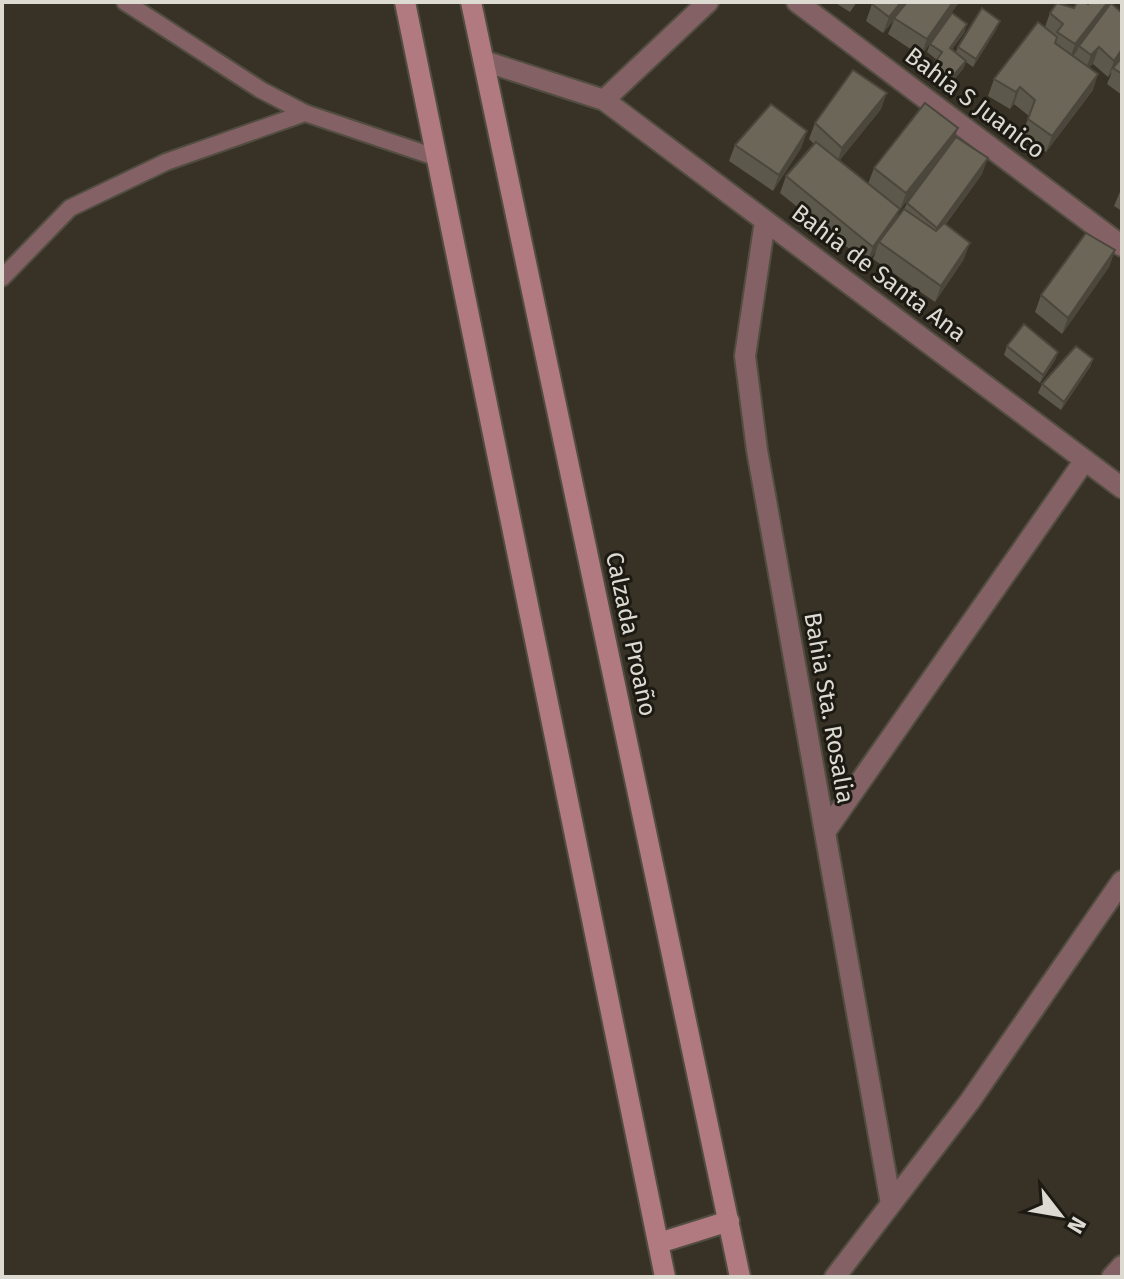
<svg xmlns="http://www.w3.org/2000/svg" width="1124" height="1279" font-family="'Fira Sans',sans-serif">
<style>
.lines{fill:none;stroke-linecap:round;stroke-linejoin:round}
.service-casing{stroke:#524d41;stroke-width:20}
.minor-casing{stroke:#524d41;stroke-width:24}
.secondary-casing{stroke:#524d41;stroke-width:24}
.service{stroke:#846165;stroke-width:16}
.minor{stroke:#846165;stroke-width:20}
.secondary{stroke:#b17a81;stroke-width:20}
.wall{fill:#5c584b;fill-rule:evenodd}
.shaded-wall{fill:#4b473d}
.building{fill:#6b6657;stroke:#4b473d;stroke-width:2}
.labels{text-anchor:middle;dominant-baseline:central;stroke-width:6;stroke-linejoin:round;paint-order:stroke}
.street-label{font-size:24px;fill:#dddad2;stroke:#1d1a14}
</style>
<rect width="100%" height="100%" fill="#373225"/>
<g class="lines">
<defs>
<path id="service" d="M 125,2 L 261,90 L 305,113 L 438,158
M 2,278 L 70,208 L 166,162 L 305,113"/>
<path id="minor" d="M 797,2 L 1122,246
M 484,61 L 604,100 L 1122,488
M 604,100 L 708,2
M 765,221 L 745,356 L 757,450 L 891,1204
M 825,832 L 1085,460
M 835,1277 L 970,1101 L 1122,881
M 1112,1277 L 1122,1266"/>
<path id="secondary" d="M 405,2 L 665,1277
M 471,2 L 740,1277
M 659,1243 L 729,1221"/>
</defs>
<use href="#service" class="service-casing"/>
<use href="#minor" class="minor-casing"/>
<use href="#secondary" class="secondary-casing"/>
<use href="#service" class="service"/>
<use href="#minor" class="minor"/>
<use href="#secondary" class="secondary"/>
</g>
<path class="wall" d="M 834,2 L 857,2 L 850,12 Z
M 959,2 L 921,56 L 888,34 L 894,20 L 883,33 L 866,21 L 872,4 Z
M 1089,2 L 1114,2 L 1113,5 L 1122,13 L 1122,95 L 1107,84 L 1112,72 L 1108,77 L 1093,64 L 1089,67 L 1093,90 L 1046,152 L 1022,135 L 1029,116 L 1014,104 L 1010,109 L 988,96 L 994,79 L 1045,27 L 1050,13 L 1074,8 L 1088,4 Z
M 967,24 L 964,33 L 952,49 L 956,52 L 958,47 L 996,30 L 973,67 L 966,62 L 963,69 L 944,91 L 927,79 L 930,70 L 937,60 L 927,52 L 930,44 Z
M 881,109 L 839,161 L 868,184 L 874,168 L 958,128 L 953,141 L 982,174 L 946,224 L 964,259 L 935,302 L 873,259 L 876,251 L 867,263 L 780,193 L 786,176 L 814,144 L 809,139 L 815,123 ZM 927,176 L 907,203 L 904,209 L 896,219 L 900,209 Z
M 807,131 L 801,148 L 773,191 L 729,161 L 735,145 Z
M 1122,187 L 1122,211 L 1114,206 Z
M 1115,250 L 1109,267 L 1062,334 L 1035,312 L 1041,295 Z
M 1007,346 L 1058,352 L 1055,360 L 1040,383 L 1004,355 Z
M 1093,359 L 1090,367 L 1061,410 L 1038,393 L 1042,384 Z"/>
<path class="shaded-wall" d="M 901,2 L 908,2 L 883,33 L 889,17 Z
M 953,2 L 959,2 L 921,56 L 927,39 Z
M 1108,2 L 1114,2 L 1113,5 L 1079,46 L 1077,51 L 1069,61 L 1075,44 Z
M 1000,21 L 996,30 L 973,67 L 976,59 Z
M 967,24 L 964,33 L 947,56 L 950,48 Z
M 1099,47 L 1093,64 L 1085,71 L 1091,55 Z
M 1122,49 L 1122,58 L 1113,68 L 1108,77 L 1114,61 Z
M 966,61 L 963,69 L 944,91 L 947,83 Z
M 1098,74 L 1093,90 L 1046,152 L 1052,136 Z
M 1020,87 L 1014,104 L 1010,109 L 1016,92 Z
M 887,93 L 881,109 L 836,165 L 842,148 Z
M 958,128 L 952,144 L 900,210 L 906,193 Z
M 807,131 L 801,148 L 773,191 L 779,175 Z
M 988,158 L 982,174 L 931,244 L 937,228 Z
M 900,209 L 894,225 L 879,242 L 876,251 L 867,263 L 873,247 Z
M 970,243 L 964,259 L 935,302 L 941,286 Z
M 1115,250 L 1109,267 L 1062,334 L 1068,318 Z
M 1058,352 L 1055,360 L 1040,383 L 1043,375 Z
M 1093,359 L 1090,367 L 1061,410 L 1064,402 Z"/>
<path class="building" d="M 874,2 L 901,2 L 889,17 L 872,4 Z
M 907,2 L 953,2 L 927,39 L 894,18 Z
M 1077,2 L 1085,2 L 1088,4 L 1089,2 L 1108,2 L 1075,44 L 1057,32 L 1063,24 L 1050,13 L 1057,3 L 1074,8 Z
M 1111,3 L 1122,13 L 1122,49 L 1114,61 L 1099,47 L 1091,55 L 1079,46 Z
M 982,8 L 1000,21 L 976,59 L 958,47 Z
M 952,13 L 967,24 L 950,48 L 966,61 L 947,83 L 930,70 L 942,52 L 930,44 Z
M 1038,22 L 1057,37 L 1055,43 L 1098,74 L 1052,136 L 1028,119 L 1035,100 L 1020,87 L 1016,92 L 994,79 Z
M 1122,57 L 1122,74 L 1113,68 Z
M 853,70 L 887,93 L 842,148 L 815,123 Z
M 925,103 L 958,128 L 906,193 L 874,168 Z
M 771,104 L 807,131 L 779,175 L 735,145 Z
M 956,137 L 988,158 L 937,228 L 907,203 Z
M 816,142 L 900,209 L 873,247 L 786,176 Z
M 904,209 L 936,231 L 944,223 L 970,243 L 941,286 L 879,242 Z
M 1086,233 L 1115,250 L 1068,318 L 1041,295 Z
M 1024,324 L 1058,352 L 1043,375 L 1007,346 Z
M 1076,346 L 1093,359 L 1064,402 L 1042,384 Z"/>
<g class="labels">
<g class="street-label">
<text transform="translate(975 103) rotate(37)">Bahia S Juanico</text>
<text transform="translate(879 273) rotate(37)">Bahia de Santa Ana</text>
<text transform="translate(631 634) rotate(78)">Calzada Proaño</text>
<text transform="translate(829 708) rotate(80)">Bahia Sta. Rosalia</text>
</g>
</g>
<rect width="1124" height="1279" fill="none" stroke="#dddad2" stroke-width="8"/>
<g transform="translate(1060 1215) rotate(121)" stroke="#1d1a14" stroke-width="6" paint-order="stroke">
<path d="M0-6L14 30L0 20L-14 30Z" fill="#dddad2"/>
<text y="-12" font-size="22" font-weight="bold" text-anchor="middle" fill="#dddad2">N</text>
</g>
</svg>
